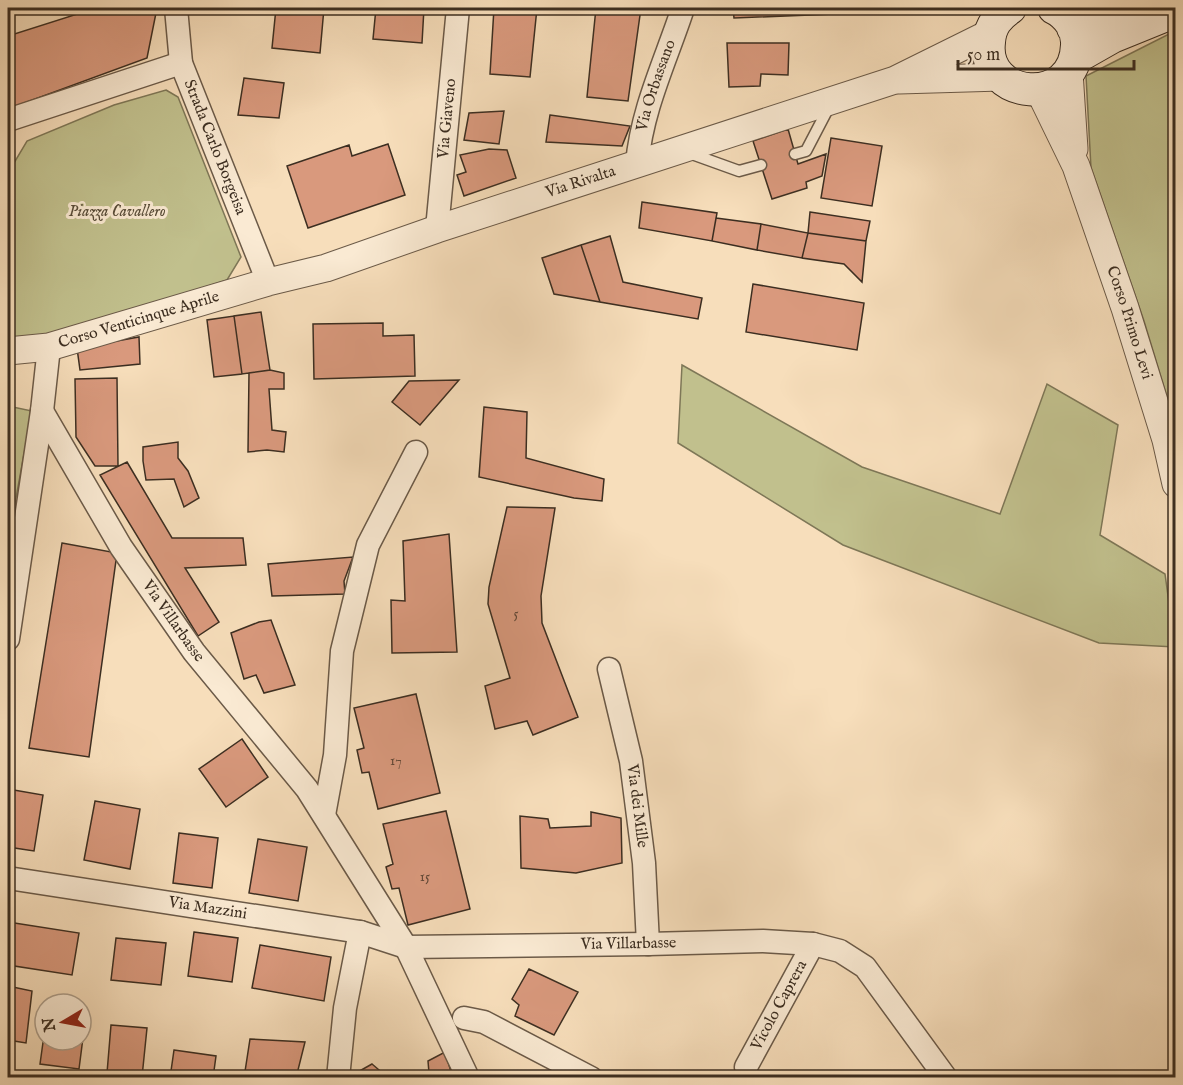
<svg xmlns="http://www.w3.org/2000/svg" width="1183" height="1085" font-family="'IM FELL English',serif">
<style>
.green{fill:#c1c08d;stroke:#7e7757;stroke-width:1.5}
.building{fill:#d9997d;stroke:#3c2e21;stroke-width:1.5}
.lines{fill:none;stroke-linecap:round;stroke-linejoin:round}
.service-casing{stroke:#6b5a48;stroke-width:13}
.minor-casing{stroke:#6b5a48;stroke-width:25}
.tertiary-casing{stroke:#6b5a48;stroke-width:29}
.secondary-casing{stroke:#3c2e21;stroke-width:34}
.service{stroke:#faead3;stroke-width:10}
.minor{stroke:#faead3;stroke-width:22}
.tertiary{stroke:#faead3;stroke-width:27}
.secondary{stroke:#faead3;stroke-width:32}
.labels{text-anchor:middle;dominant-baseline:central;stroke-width:6;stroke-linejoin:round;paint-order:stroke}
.number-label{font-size:14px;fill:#634938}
.street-label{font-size:16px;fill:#3c2e21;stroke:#faead3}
.park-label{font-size:16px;font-style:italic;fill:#574b37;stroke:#faead3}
</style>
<rect width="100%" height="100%" fill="#f7debb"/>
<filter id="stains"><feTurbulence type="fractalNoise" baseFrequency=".00333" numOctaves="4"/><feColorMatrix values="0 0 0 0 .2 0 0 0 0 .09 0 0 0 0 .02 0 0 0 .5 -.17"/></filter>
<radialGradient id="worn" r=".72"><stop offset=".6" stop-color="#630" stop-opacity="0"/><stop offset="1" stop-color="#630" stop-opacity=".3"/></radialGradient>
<path class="green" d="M 1175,31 L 1176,31 L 1175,423 L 1144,321 L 1091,168 L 1086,76 Z
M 166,90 L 178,97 L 241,257 L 227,280 L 28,344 L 8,341 L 8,173 L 27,141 L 114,105 Z
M 682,365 L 862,467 L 1000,514 L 1047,384 L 1118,425 L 1100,535 L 1165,574 L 1175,647 L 1099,643 L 843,545 L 678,443 Z
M 8,406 L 32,411 L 8,541 Z"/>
<path class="building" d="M 88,8 L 157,8 L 147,58 L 8,109 L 8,36 L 87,11 Z
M 276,8 L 324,8 L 320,53 L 272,48 Z
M 376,8 L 424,8 L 422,43 L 373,39 Z
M 494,8 L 537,8 L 530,77 L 490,74 Z
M 596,8 L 641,8 L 628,101 L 587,97 Z
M 733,8 L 834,8 L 834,14 L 734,18 Z
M 727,43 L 789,43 L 788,75 L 761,74 L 760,86 L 729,87 Z
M 244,78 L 284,83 L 279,118 L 238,115 Z
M 504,111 L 499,144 L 464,140 L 469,113 Z
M 550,115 L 630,126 L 622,146 L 546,142 Z
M 788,129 L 798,164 L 826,154 L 822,176 L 806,182 L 807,188 L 772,199 L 753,141 Z
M 831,138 L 882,146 L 872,206 L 821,198 Z
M 388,144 L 405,195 L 308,228 L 287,166 L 349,145 L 352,156 Z
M 489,149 L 507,150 L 516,178 L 464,196 L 457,175 L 466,172 L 460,155 Z
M 642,202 L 717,213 L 712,241 L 639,228 Z
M 810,212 L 870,221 L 866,241 L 808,233 Z
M 716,218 L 761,224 L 757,250 L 712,241 Z
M 761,224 L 808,233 L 802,258 L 757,250 Z
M 808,233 L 866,241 L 862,282 L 844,264 L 802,258 Z
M 610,236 L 623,282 L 702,298 L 698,319 L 600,302 L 581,245 Z
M 581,245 L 600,302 L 554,294 L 542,258 Z
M 753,284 L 864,303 L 857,350 L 746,332 Z
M 261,312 L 270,370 L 242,374 L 234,316 Z
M 234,316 L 242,374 L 214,377 L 207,320 Z
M 383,323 L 383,336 L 414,335 L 415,376 L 314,379 L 313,324 Z
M 139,337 L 140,364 L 80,370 L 77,348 Z
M 8,363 L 13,364 L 8,388 Z
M 270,370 L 284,373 L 284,389 L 269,389 L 272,430 L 286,432 L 284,452 L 267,450 L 248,452 L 249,373 Z
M 117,378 L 118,466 L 95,466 L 76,437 L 75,379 Z
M 459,380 L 420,425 L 392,402 L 409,381 Z
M 484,407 L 527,412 L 526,458 L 604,479 L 602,501 L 574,498 L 479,477 Z
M 178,442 L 178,458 L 188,471 L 199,498 L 184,507 L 174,479 L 146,480 L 143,461 L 143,447 Z
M 127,462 L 172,538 L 243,538 L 246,565 L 185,568 L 219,622 L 198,636 L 100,475 Z
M 507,507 L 555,508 L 541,596 L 542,623 L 578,717 L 533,735 L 527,721 L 495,729 L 485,686 L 510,678 L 488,604 L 489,587 Z
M 449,534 L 457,652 L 392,653 L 391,600 L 405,601 L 403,541 Z
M 62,543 L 117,553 L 89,757 L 29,748 Z
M 353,557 L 344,581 L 345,594 L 272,596 L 268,564 Z
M 271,620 L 295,685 L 264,693 L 256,675 L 244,679 L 231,633 L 259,622 Z
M 416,694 L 440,793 L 378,809 L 369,772 L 362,773 L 357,750 L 364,748 L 354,708 Z
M 242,739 L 268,777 L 226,807 L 199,769 Z
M 8,789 L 43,795 L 34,851 L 8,847 Z
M 95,801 L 140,809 L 130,869 L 84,860 Z
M 446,811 L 470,909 L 408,925 L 399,888 L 392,889 L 386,867 L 393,864 L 383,824 Z
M 591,812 L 621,818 L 622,863 L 576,873 L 521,868 L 520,816 L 548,819 L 550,828 L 591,826 Z
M 179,833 L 218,838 L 212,888 L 173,883 Z
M 258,839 L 307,847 L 298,901 L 249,893 Z
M 8,922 L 79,933 L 72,975 L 8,965 Z
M 194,932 L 238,938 L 232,982 L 188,976 Z
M 116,938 L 166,943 L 161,985 L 111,980 Z
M 260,945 L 331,957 L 324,1001 L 252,988 Z
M 529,969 L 578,992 L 554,1035 L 515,1016 L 519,1005 L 512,999 Z
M 8,986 L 32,991 L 26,1043 L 8,1040 Z
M 81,1022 L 85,1022 L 79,1069 L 40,1064 L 45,1028 L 45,1040 L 81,1040 Z
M 111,1025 L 147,1028 L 142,1077 L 107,1073 Z
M 250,1039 L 305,1042 L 296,1078 L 244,1078 Z
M 174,1050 L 216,1056 L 213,1078 L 170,1078 Z
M 445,1052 L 453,1078 L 418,1078 L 429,1073 L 428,1061 Z
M 372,1064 L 385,1075 L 393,1076 L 393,1078 L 347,1078 Z"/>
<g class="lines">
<defs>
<path id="service" d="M 689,153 L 739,171 L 761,165
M 795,154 L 806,151 L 830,105"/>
<g id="minor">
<path id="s1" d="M 176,8 L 181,63 L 268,282"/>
<path d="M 8,120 L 181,63"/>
<path id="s2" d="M 637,164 C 642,108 666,60 683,8"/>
<path id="s3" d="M 437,229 L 458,8"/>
<path id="s4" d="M 42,411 L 121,547 L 194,652 L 307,789 L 406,947 L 468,1078"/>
<path d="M 8,639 L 42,411 L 49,347"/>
<path id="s5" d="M 609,669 L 631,761 L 644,863 L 648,944"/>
<path d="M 324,815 L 335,755 L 342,651 L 368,545 L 416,452"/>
<path id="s6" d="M 8,878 L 360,932 L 406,947 L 648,944 L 763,941 L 813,944 L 840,951 L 865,967 L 946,1078"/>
<path d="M 464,1018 L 484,1022 L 591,1078"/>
<path id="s7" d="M 746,1067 L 813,944"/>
<path d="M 338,1078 L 345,1008 L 360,932"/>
</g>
<g id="tertiary">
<path d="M 1069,72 L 1074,149"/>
<path d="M 899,80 L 1001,77"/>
<path id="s8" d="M 1039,90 L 1076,166 L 1125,308 L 1166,440 L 1176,484"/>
<path id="s9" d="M 8,351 L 49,347 L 268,282 L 326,268 L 437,229 L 895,80 L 990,33"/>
</g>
<path id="secondary" d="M 1010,8 C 998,16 990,26 989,42 C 982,100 1075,109 1077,45 C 1078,30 1068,15 1054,8
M 1073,28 L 1125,8
M 1075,58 L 1112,37 L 1176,11"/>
</defs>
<use href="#service" class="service-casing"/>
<use href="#minor" class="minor-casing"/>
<use href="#tertiary" class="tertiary-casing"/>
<use href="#secondary" class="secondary-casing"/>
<use href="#service" class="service"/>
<use href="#minor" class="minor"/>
<use href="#tertiary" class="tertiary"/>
<use href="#secondary" class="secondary"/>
</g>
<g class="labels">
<g class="number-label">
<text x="516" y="614">5</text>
<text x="396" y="761">17</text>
<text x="425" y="877">15</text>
</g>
<g class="street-label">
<text stroke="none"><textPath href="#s2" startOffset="81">Via Orbassano</textPath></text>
<text stroke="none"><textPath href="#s3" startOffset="111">Via Giaveno</textPath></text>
<text stroke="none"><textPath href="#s1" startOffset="146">Strada Carlo Borgeisa</textPath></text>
<text stroke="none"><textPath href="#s9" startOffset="598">Via Rivalta</textPath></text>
<text stroke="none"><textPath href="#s9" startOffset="135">Corso Venticinque Aprile</textPath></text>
<text stroke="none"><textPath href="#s8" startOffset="250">Corso Primo Levi</textPath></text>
<text stroke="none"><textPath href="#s4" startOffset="248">Via Villarbasse</textPath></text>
<text stroke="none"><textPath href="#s5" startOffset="140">Via dei Mille</textPath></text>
<text stroke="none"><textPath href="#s6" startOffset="202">Via Mazzini</textPath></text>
<text stroke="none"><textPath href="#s6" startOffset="627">Via Villarbasse</textPath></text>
<text stroke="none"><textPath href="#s7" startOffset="70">Vicolo Caprera</textPath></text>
</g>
<g class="park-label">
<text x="117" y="212">Piazza Cavallero</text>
</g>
</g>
<rect width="1183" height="1085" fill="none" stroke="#f7debb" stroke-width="30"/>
<rect x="9" y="9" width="1165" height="1067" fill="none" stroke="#3c2e21" stroke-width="3"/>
<rect x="15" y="15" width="1153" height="1055" fill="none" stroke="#3c2e21" stroke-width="1.5"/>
<g transform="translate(63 1022) rotate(260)"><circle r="28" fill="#faead3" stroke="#ae9f8c" stroke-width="1.5"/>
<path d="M0-4.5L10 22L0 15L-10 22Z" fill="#8f2418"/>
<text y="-9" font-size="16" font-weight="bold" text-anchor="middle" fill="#3c2e21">N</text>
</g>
<path d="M958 60v9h176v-9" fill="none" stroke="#3c2e21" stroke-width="3"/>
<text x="967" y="60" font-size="18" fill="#3c2e21" stroke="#faead3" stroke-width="4.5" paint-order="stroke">50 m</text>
<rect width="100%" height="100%" filter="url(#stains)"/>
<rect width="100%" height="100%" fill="url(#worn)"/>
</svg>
